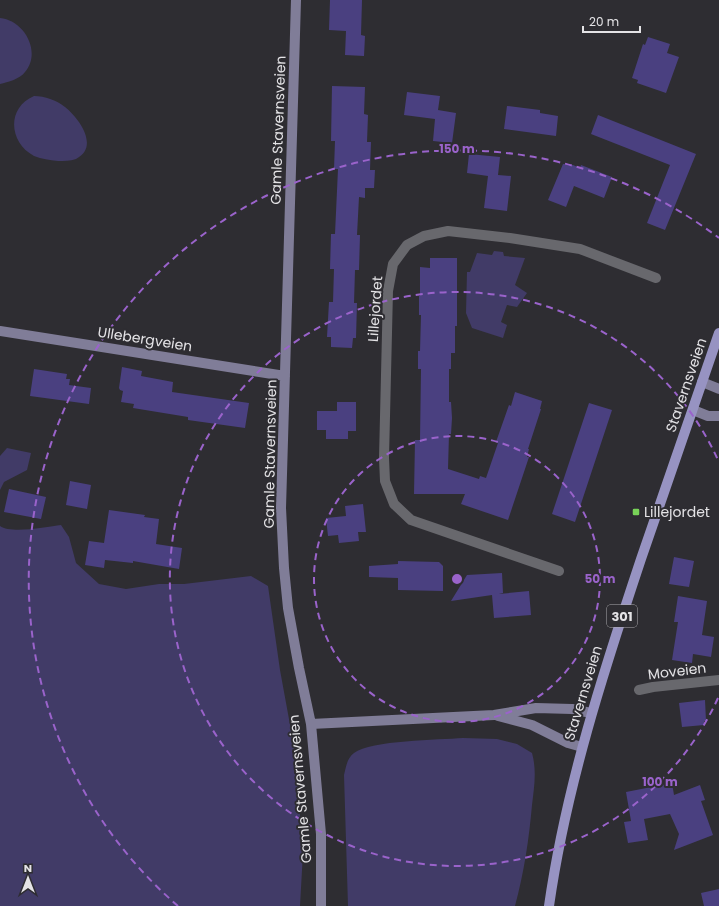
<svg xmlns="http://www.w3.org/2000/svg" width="719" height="906" font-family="Poppins,sans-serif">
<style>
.green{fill:#413b67}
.building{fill:#4a4080}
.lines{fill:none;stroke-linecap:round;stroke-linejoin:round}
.street{stroke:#68686d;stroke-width:10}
.secondary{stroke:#807d98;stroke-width:10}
.primary{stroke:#9793c2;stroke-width:10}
.ring{fill:none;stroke:#9a63cb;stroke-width:2;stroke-dasharray:7 5}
.poi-dot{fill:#78d258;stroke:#2e2d32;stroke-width:1.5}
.labels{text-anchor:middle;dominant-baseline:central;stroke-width:4;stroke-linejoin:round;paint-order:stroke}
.shield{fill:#2e2d32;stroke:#adacb0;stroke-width:1}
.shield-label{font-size:13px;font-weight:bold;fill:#e4e3e6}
.street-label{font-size:14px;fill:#e4e3e6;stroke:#2e2d32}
.poi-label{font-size:14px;fill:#e4e3e6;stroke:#2e2d32;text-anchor:start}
.centre{fill:#9a63cb;stroke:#2e2d32;stroke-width:2}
.ring-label{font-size:12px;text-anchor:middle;font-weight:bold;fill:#9a63cb;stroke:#2e2d32;stroke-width:4;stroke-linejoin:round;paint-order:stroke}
</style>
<rect width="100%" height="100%" fill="#2e2d32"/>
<path class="green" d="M 0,18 C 24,20 42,52 25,72 C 20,79 8,82 0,84 Z
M 34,96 C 45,96 56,100 65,107 C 79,118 100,147 76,159 C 70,161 64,161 58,161 C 49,160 42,159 34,156 C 9,143 6,108 34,96 Z
M 494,251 L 503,252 L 504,256 L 525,258 L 515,285 L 527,293 L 517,307 L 507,305 L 501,322 L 507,325 L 503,338 L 472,328 L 466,313 L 467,272 L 470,272 L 477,253 L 492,255 Z
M 7,448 L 31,453 L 27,470 L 4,482 L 0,490 L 0,456 Z
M 61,525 L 69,537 L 76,563 L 99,584 L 126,589 L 159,584 L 184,584 L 251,576 L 268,586 L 280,670 L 295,752 L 303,852 L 300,906 L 0,906 L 0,526 C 11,534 47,527 61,525 Z
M 463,738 L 497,739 L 517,744 L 532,753 C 537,771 534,788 532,805 C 529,839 524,873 515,906 L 348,906 L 344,775 C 346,767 347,758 354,753 C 371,740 439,740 463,738 Z"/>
<path class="building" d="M 330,0 L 362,0 L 361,35 L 365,36 L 364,56 L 345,55 L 346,31 L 329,30 Z
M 648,37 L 670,44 L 667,53 L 679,57 L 666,93 L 637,83 L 638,80 L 632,78 L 643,44 L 645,45 Z
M 332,86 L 365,87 L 364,114 L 368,115 L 367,142 L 371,142 L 370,170 L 375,170 L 374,188 L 365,188 L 365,198 L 359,197 L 357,235 L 360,235 L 359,270 L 355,270 L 354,303 L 357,303 L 356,338 L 353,338 L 352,348 L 331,347 L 331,337 L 327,337 L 329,302 L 333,302 L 334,269 L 330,269 L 331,234 L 335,234 L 338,169 L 334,169 L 335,141 L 331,141 Z
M 407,92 L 440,96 L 438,110 L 456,113 L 452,143 L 433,141 L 435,119 L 404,115 Z
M 507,106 L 540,110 L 540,113 L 558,116 L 556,136 L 504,129 Z
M 598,115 L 696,154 L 665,230 L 647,223 L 670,165 L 591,134 Z
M 469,154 L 500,157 L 498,175 L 511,176 L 507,211 L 484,208 L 488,176 L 467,173 Z
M 563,164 L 573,165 L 580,168 L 581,165 L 612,177 L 604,198 L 574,186 L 566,207 L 548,200 Z
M 430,258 L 457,258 L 457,326 L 455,326 L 455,353 L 451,353 L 451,369 L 449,369 L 449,402 L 451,402 L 452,418 L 451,434 L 449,434 L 448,469 L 479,479 L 480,476 L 486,478 L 498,443 L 496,442 L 509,405 L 511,406 L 515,392 L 542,401 L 540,409 L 541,409 L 528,449 L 529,449 L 527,457 L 529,457 L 508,520 L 461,504 L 465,494 L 414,494 L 415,440 L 420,440 L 421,369 L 418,369 L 418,351 L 420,351 L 421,315 L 419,315 L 419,296 L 420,296 L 420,267 L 430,268 Z
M 122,367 L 142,371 L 141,376 L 173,382 L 172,392 L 249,403 L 245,428 L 188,420 L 188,417 L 133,408 L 134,404 L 121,402 L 123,391 L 120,390 L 119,388 Z
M 34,369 L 67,374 L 66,379 L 70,379 L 69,385 L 91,388 L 89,404 L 30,396 Z
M 337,402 L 356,402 L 356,431 L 348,431 L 348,439 L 326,439 L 326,430 L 317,430 L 317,411 L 337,411 Z
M 589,403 L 612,410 L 575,522 L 552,514 Z
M 70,481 L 91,485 L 87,509 L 66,505 Z
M 9,489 L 46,497 L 41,519 L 4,512 Z
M 363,504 L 366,532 L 358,532 L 359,541 L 339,543 L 338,535 L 328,536 L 326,518 L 346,516 L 345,506 Z
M 109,510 L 145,515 L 144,517 L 159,519 L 156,544 L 182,548 L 179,569 L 133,561 L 133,563 L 105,560 L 104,568 L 85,565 L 89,541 L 104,543 Z
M 674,557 L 694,561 L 689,587 L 669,584 Z
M 398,561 L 439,562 L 443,566 L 443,591 L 398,590 L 398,578 L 369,577 L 369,566 L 398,564 Z
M 502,573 L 503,593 L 499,594 L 529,591 L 531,615 L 494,618 L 492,595 L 451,601 L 467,575 Z
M 678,596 L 707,601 L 702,635 L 714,637 L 711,657 L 693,654 L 692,663 L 672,660 L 678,622 L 674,622 Z
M 705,700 L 706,721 L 704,721 L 704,725 L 682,727 L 679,703 Z
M 672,783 L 674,795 L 700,785 L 705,800 L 701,801 L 713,835 L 674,850 L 679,834 L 670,814 L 644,819 L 648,840 L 628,843 L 624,822 L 631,821 L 626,792 Z
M 719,889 L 719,906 L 704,906 L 701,893 Z"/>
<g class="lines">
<path class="street" d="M 559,571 L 411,520 L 394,504 L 385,481 L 384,458 L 388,291 L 393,264 L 407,245 L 424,236 L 448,231 L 510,238 L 580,249 L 656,278
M 639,690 L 653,687 L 719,680"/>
<path class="secondary" d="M 296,0 L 281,508 L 284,568 L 288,608 L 299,668 L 311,724 L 321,834 L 321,906
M 0,331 L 285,376
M 702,382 L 719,389
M 693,410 L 708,416 L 719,416
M 498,716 L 532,725 L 568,743 L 582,747
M 311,724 L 494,715 L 536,708 L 572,709 L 591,713"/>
<path class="primary" d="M 549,906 C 566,787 603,673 641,559 C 667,484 693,409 719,333"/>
</g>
<g class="ring">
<circle cx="457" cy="579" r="143"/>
<path d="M718 698A287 287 0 1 1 718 460"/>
<path d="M178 906A430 430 0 0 1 719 238"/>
</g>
<rect class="poi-dot" x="632" y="508" width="8" height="8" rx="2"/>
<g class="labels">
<rect class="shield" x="607" y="605" width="30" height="22" rx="3"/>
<g class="shield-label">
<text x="622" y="616">301</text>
</g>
<g class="street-label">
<text transform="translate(278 130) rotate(-88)">Gamle Stavernsveien</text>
<text transform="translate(375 309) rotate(-86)">Lillejordet</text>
<text transform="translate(145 339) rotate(9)">Ullebergveien</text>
<text transform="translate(686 385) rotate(-71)">Stavernsveien</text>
<text transform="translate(270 454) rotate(-89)">Gamle Stavernsveien</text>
<text transform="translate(677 671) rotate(-7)">Moveien</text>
<text transform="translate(583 693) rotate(-73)">Stavernsveien</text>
<text transform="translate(300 789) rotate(-95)">Gamle Stavernsveien</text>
</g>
<g class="poi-label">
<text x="644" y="512">Lillejordet</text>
</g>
</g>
<circle cx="457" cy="579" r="6" class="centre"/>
<g class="ring-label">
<text x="457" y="153">150 m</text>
<text x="600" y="583">50 m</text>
<text x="660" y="786">100 m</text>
</g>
<g transform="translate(28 878)" stroke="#2e2d32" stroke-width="3" paint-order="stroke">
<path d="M0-3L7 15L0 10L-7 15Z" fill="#e4e3e6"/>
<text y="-6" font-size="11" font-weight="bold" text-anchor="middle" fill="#e4e3e6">N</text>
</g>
<path d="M583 26v6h57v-6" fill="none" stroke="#e4e3e6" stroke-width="2"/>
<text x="589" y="26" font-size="12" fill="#e4e3e6" stroke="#2e2d32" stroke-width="3" paint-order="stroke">20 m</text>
</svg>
